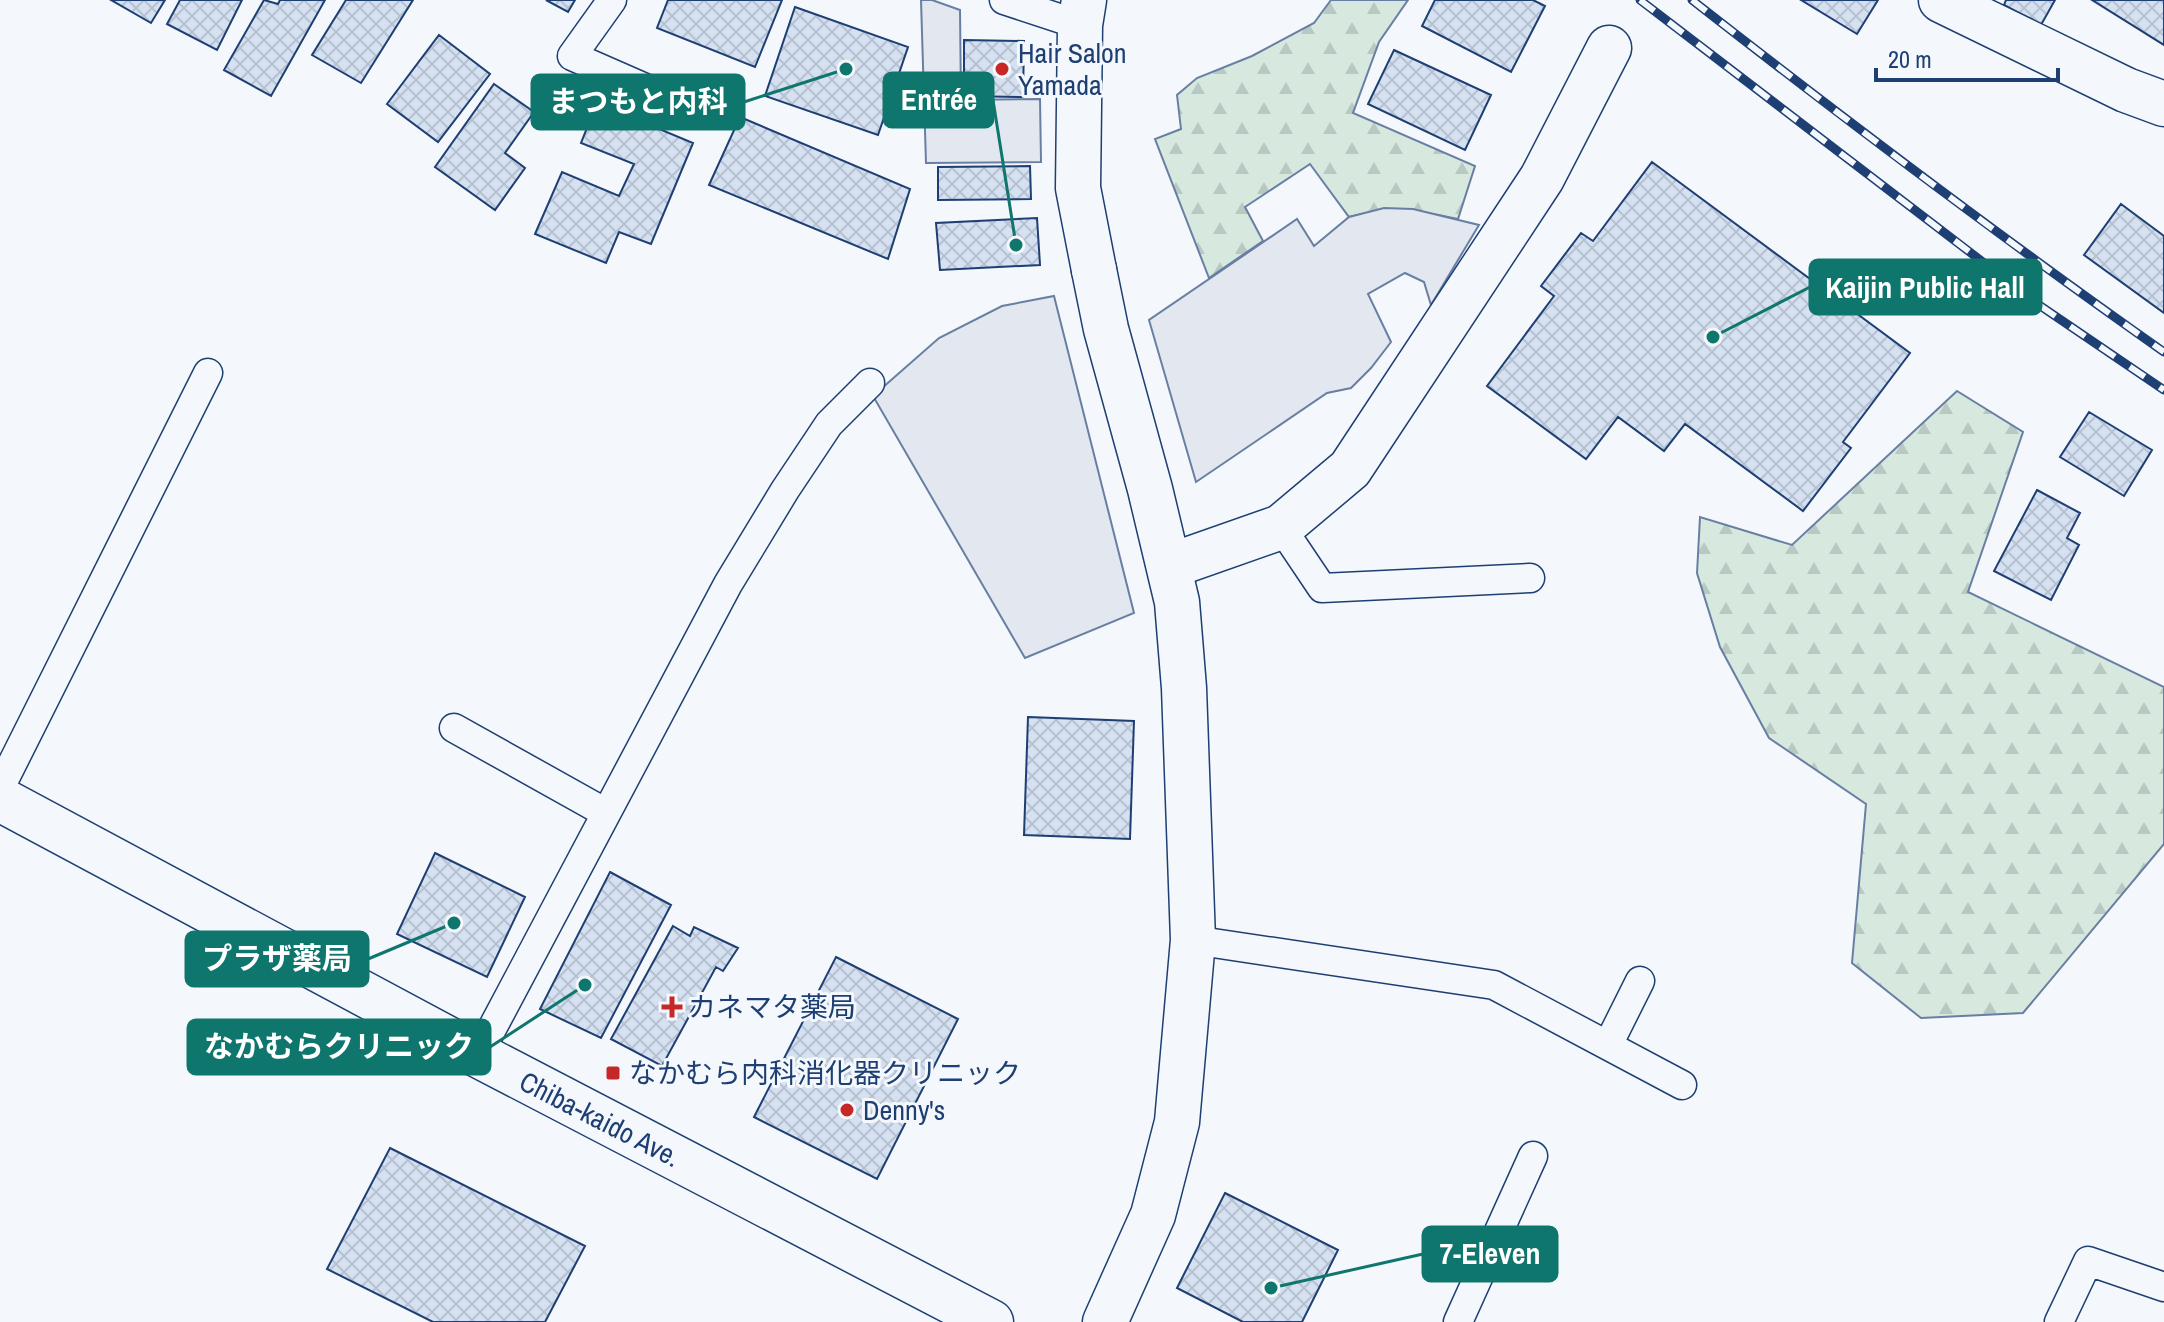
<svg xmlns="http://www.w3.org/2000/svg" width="2164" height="1322" font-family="'Archivo Narrow','Noto Sans JP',sans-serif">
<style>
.forest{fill:url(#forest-firs);stroke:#687fa3;stroke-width:2}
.parking{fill:#e3e8f0;stroke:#687fa3;stroke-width:2}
.building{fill:url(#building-cross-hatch);stroke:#1d3f73;stroke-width:2}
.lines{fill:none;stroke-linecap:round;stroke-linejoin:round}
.service-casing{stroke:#1d3f73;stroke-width:31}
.minor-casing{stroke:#1d3f73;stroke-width:47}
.tertiary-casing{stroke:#1d3f73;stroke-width:47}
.trunk-casing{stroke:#1d3f73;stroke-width:47}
.service{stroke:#f4f7fb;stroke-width:28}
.minor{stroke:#f4f7fb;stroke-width:44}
.tertiary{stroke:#f4f7fb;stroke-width:44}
.trunk{stroke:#f4f7fb;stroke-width:44}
.rail-casing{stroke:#1d3f73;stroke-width:9}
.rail{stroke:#f4f7fb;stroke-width:6;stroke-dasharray:18;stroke-linecap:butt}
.poi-dot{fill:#c62828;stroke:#f4f7fb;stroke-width:3}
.labels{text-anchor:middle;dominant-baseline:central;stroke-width:6;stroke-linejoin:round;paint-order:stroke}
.poi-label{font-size:28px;fill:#1d3f73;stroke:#f4f7fb;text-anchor:start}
.street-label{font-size:28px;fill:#1d3f73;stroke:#f4f7fb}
.leader{fill:none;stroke:#0f766e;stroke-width:3}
.callout-dot{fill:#0f766e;stroke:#f4f7fb;stroke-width:3}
.callout{fill:#0f766e;stroke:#0f766e;stroke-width:3}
.callout-label{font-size:30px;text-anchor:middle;font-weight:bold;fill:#fff}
</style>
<defs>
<pattern id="forest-firs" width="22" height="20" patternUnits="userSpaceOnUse" patternTransform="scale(2)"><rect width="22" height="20" fill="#d7e8df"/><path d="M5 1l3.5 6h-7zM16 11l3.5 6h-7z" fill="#b8c8c3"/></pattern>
<pattern id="building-cross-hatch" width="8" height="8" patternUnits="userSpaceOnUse" patternTransform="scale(2)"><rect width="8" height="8" fill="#d5e0f0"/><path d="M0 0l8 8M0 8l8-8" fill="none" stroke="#b6c1d1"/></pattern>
</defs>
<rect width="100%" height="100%" fill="#f4f7fb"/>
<path class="forest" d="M 1331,0 L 1408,0 L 1379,42 L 1353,113 L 1475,166 L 1458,219 C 1413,209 1394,206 1349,217 L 1310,164 L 1245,207 L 1263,241 L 1209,278 L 1155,139 L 1181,129 L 1177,95 L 1197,78 L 1252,56 L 1314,23 Z
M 1957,391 L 2023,432 L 1968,592 L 2164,687 L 2164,844 L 2023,1013 L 1921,1018 L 1852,963 L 1866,804 L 1769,738 L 1720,647 L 1697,573 L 1700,517 L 1792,545 Z"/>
<path class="parking" d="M 921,0 L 932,0 L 960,10 L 961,100 L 1040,99 L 1041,162 L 926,163 Z
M 1384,208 L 1413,209 L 1479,225 L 1431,305 L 1424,282 L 1405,273 L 1368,294 L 1391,342 L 1371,368 L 1351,388 L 1327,393 L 1196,482 L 1149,320 L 1297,219 L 1314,246 L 1349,217 Z
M 1054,296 L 1134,613 L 1025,658 L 873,396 L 939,338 L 1002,306 Z"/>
<path class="building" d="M 111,0 L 165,0 L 151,23 Z
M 180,0 L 242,0 L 217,50 L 167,24 Z
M 264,0 L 278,4 L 280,0 L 325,0 L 271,96 L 224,70 Z
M 346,0 L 413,0 L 361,83 L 312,55 Z
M 546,0 L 575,0 L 568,12 Z
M 668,0 L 782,0 L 755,67 L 657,28 Z
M 1435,0 L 1533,0 L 1545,6 L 1511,72 L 1422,26 Z
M 1801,0 L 1878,0 L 1857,34 Z
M 2006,0 L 2055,0 L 2041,25 L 2004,5 Z
M 2092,0 L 2164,0 L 2164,45 Z
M 795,7 L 908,47 L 878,135 L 765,96 Z
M 439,35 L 490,74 L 438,142 L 387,104 Z
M 964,40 L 1024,41 L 1023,97 L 964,96 Z
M 1394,50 L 1491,95 L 1465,150 L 1368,104 Z
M 494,84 L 534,112 L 505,153 L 525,168 L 495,210 L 435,167 Z
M 597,103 L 693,143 L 651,244 L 619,232 L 606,263 L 535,234 L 562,172 L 619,196 L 634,164 L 581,143 Z
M 740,117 L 910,189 L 888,259 L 709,185 Z
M 1652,162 L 1910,353 L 1843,442 L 1851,448 L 1803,511 L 1685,424 L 1664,451 L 1618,417 L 1586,459 L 1487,386 L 1554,296 L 1541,286 L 1581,233 L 1593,241 Z
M 1030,166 L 1031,199 L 938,200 L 938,167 Z
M 2121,204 L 2164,236 L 2164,313 L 2084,255 Z
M 1037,218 L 1040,265 L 940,270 L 936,223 Z
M 2089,412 L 2152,450 L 2124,496 L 2060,457 Z
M 2037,490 L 2080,513 L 2067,538 L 2079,545 L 2051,600 L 1994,571 Z
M 1028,717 L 1134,721 L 1130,839 L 1024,835 Z
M 435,853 L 525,897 L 487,977 L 397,934 Z
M 610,872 L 671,905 L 601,1038 L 540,1009 Z
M 673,926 L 690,936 L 694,927 L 738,948 L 723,971 L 716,967 L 662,1066 L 611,1039 Z
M 836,957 L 958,1019 L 877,1179 L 754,1117 Z
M 390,1148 L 585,1246 L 545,1322 L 433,1322 L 327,1269 Z
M 1225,1193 L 1338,1250 L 1302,1322 L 1243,1322 L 1177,1288 Z"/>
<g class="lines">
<defs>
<path id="service" d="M 612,0 L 572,56 L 693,109
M 1004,0 L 1080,25
M 1281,527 L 1322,588 L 1530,578
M 454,728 L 606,813
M 0,788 L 208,373
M 1193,940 L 1494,985 L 1682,1085
M 1608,1045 L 1640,981
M 478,1055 L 728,584 L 785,490 L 829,424 L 870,383
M 1458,1322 L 1533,1156
M 2059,1322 L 2088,1261 L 2164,1287"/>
<path id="minor" d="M 1084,0 L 1080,25 L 1078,188 L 1094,270
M 1941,0 L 2126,90 L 2164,104
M 1170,566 L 1281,527 L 1350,469 L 1542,178 L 1609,48"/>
<path id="tertiary" d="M 1094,270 L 1106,329 L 1150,489 L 1177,602 L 1184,688 L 1193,940 L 1177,1122 L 1153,1215 L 1105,1322"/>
<path id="trunk" d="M 0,799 L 478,1055 L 991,1322"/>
</defs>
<use href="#service" class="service-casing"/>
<use href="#minor" class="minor-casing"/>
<use href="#tertiary" class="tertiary-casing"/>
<use href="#trunk" class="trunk-casing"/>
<use href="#service" class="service"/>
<use href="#minor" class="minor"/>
<use href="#tertiary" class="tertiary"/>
<use href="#trunk" class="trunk"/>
<defs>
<path id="rail" d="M 1640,0 L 2039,305 L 2164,390
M 1692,0 C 1847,121 2003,239 2164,352"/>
</defs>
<use href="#rail" class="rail-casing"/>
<use href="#rail" class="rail"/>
</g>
<g class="poi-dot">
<circle cx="1002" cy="69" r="8"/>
<path d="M668 995h8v8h8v8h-8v8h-8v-8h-8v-8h8z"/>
<rect x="605" y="1065" width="16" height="16" rx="4"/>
<circle cx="847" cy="1110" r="8"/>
</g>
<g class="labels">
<g class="poi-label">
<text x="1018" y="53">Hair Salon<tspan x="1018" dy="32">Yamada</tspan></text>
<text x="688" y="1007">カネマタ薬局</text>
<text x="629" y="1073">なかむら内科消化器クリニック</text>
<text x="863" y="1110">Denny's</text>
</g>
<g class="street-label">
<text transform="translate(600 1119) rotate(27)">Chiba-kaido Ave.</text>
</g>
</g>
<path class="leader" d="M1016 245L993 100M846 69L744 102M1713 337L1810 287M454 923L368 959M585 985L490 1047M1271 1288L1423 1254"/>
<g class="callout-dot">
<circle cx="1016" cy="245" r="8"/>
<circle cx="846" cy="69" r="8"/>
<circle cx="1713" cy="337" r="8"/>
<circle cx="454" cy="923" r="8"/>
<circle cx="585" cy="985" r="8"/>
<circle cx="1271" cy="1288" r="8"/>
</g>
<g class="callout">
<rect x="884" y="73" width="109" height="54" rx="8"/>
<rect x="532" y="75" width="212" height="54" rx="8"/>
<rect x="1810" y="260" width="231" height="54" rx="8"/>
<rect x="186" y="932" width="182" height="54" rx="8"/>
<rect x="188" y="1020" width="302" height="54" rx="8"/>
<rect x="1423" y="1227" width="134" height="54" rx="8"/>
</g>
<g class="callout-label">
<text x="939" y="110">Entrée</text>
<text x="638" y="112">まつもと内科</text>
<text x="1925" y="298">Kaijin Public Hall</text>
<text x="277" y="969">プラザ薬局</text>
<text x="339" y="1057">なかむらクリニック</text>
<text x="1490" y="1264">7-Eleven</text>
</g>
<path d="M1876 68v12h182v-12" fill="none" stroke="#1d3f73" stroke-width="4"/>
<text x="1888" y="68" font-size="24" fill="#1d3f73" stroke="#f4f7fb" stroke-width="6" paint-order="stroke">20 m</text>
</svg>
